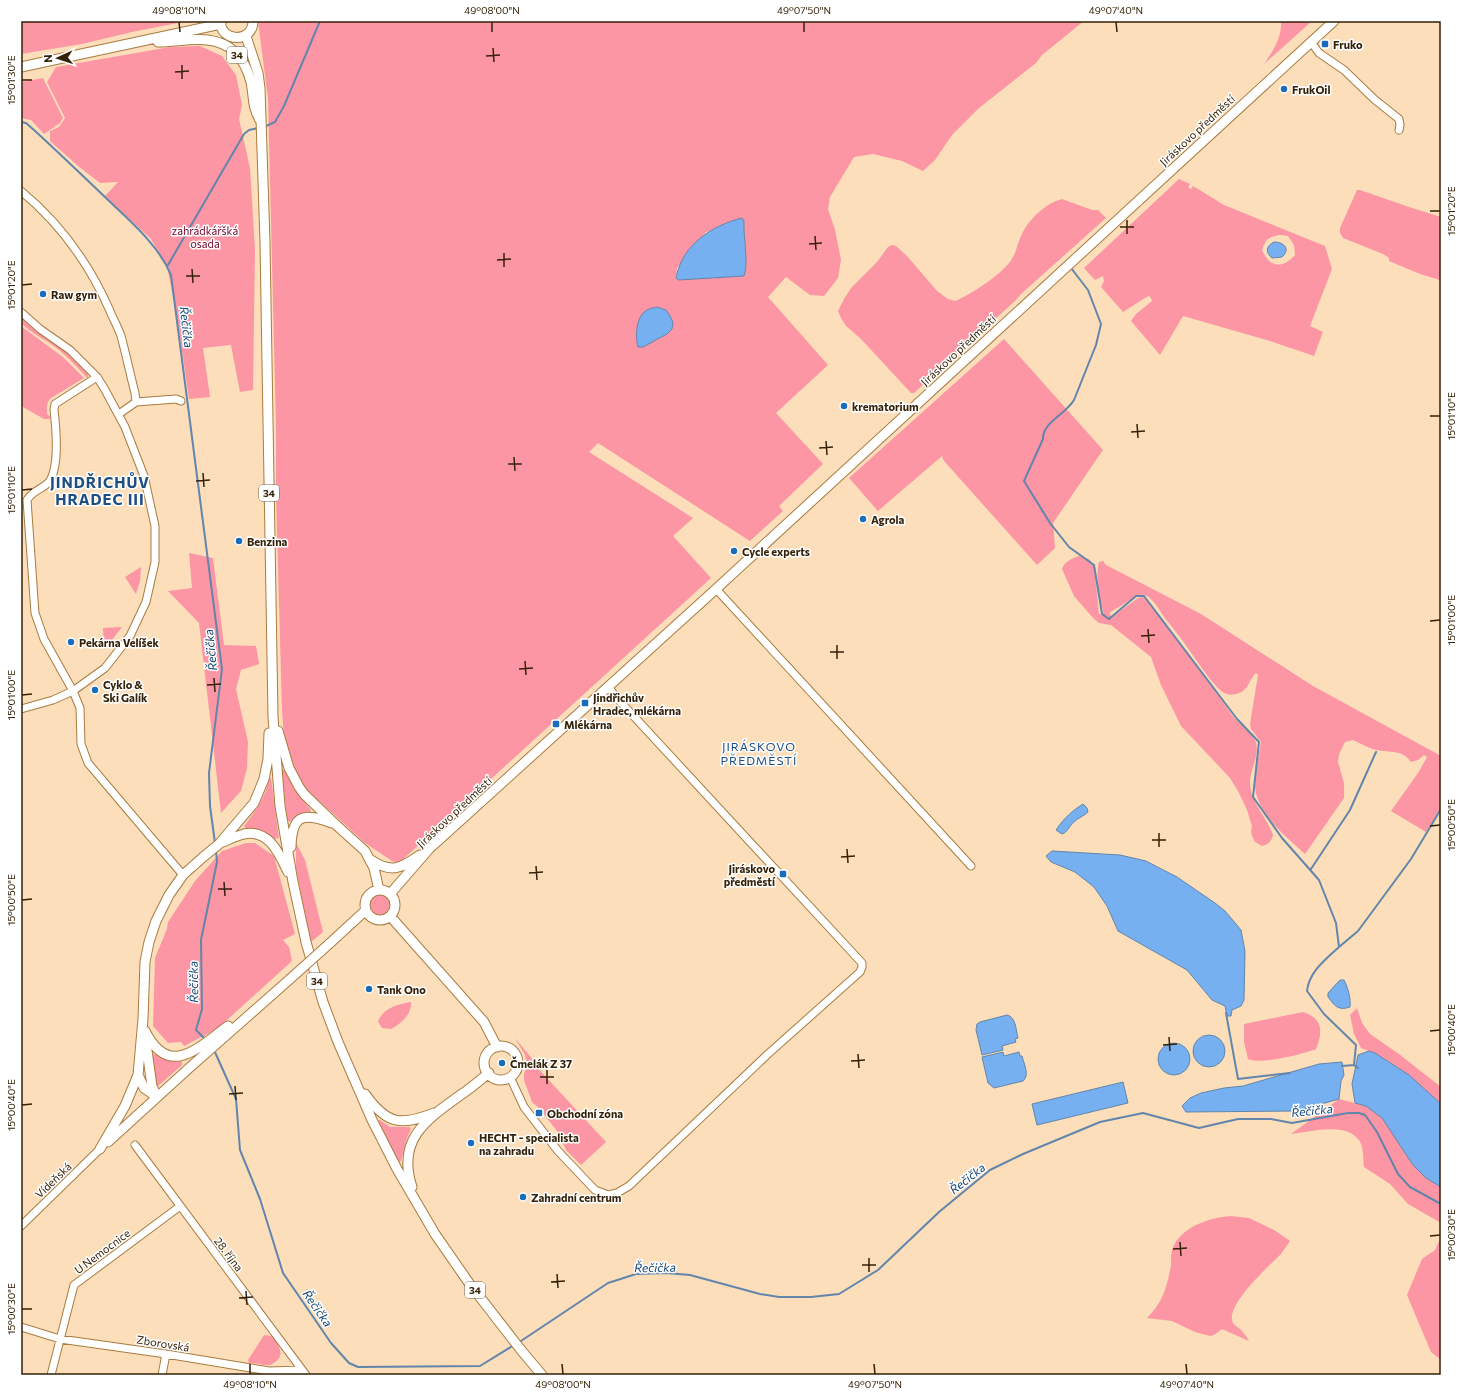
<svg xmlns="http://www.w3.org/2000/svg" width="1462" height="1396" font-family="Commissioner,sans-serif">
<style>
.green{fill:#fd96a4;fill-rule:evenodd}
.water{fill:#76b0f1;stroke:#6285ab}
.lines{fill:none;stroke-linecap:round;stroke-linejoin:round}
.stream{stroke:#6285ab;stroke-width:2}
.minor-casing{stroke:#a97b3f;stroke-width:9}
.major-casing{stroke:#a97b3f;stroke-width:11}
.minor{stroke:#fff;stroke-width:7}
.major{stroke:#fff;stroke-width:9}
.major-bridge-casing{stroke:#a97b3f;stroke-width:11;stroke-linecap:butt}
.major-bridge{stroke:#fff;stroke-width:9}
.ticks{fill:none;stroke:#342107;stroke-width:1.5}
.poi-dot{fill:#196cba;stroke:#fff;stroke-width:1.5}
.labels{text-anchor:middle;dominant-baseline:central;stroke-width:3;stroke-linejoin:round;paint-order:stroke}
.shield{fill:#fff;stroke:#716451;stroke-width:1}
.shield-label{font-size:10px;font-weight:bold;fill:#342107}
.poi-label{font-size:11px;font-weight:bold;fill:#342107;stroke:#fff;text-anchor:start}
.street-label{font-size:11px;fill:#342107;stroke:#fff}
.park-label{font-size:11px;fill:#700327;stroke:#fff}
.water-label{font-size:12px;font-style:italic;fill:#0f4477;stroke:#fff}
.neighbourhood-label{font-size:12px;letter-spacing:1px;fill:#1e4f82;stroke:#fff}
.district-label{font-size:15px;font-weight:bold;letter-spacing:1px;fill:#1e4f82;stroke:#fff}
.neatline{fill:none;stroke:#342107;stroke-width:1.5}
.ticks-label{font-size:10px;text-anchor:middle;fill:#342107}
</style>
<rect width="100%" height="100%" fill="#fcdeba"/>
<path class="green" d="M 21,21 L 188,21 L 132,32 L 82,44 L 21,54 Z
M 258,21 L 1084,21 L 1042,55 L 1036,63 L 979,108 L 952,135 L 935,160 L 923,171 L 902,161 L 873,154 L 854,157 L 830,197 L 828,209 L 835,230 L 841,260 L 838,278 L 824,296 L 810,295 L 786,277 L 768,297 L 828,365 L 776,413 L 823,464 L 779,506 L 783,511 L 750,541 L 598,443 L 589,452 L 693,518 L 673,536 L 711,578 L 399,863 L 392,861 L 365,843 L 305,788 L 292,764 L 284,736 L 282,711 L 276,496 L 276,427 L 268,99 ZM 744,221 C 743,236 749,265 744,276 L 679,280 L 676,278 L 677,268 L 706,232 ZM 657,307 L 666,310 L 636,339 Z
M 1281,21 L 1312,21 L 1264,64 C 1273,51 1282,38 1281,21 Z
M 200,46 L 222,56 L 236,75 L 242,105 L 239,119 L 250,168 L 255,250 L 253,390 L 240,392 L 231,345 L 203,348 L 210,397 L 189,399 L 178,323 L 167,266 L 151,239 L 105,196 L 118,182 L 100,183 L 78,166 L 50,141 L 50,131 L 59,127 L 65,118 L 47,82 L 56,67 L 170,47 Z
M 43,78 L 63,118 L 60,123 L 44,134 L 31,120 L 21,118 L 21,82 Z
M 1179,179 L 1190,184 L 1188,187 L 1191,189 L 1193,186 L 1224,205 L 1325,246 L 1332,269 L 1310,326 L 1323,332 L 1314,356 L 1270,341 L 1183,316 L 1160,355 L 1131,321 L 1136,314 L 1152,301 L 1151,298 L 1149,296 L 1145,298 L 1123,312 L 1101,287 L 1104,281 L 1103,276 L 1095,280 L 1084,268 ZM 1279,235 L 1288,236 L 1294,245 L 1295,255 C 1282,269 1270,268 1262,250 C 1266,239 1267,238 1279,235 Z
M 1357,190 L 1360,190 L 1409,207 L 1441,217 L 1441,278 L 1440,280 L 1420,274 L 1389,261 L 1389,258 L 1383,254 L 1343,238 L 1340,233 L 1340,228 Z
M 1062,199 L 1092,210 L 1098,210 L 1106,218 L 1021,294 L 1016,300 L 914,393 L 911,393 L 861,339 L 846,326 L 841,318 L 838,311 L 844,299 L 851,288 L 877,262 L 888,247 L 892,245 L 896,246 L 907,256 L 937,291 L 948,299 L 955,301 C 970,295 1006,272 1013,257 C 1017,250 1018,241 1022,234 C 1029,219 1046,203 1062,199 Z
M 21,317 L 63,348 L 88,372 L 88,379 C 79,369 70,359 59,350 C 47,340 32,334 21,323 Z
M 21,326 L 64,358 L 84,378 L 51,398 C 46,403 47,407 47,414 L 51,417 L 49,419 L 44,419 L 21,406 Z
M 1004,339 L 1103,450 L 1053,523 L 1055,548 L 1037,565 L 944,461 L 942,456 L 878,511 L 849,478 Z
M 189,553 L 213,558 L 224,645 L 256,646 L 259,664 L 241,670 L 236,689 L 248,742 L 247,768 L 241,791 L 221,813 L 199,623 L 168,591 L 192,588 Z
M 1079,556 L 1089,559 L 1094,565 L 1099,614 L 1103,615 C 1104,609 1101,606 1100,600 C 1098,588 1096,574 1099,562 L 1103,561 L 1106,565 L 1201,614 L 1313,686 L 1441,756 L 1441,809 L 1426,832 L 1391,811 L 1418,773 L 1427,757 L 1424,755 L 1418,760 L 1411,762 C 1402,749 1390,753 1376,750 C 1368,748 1360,743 1353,740 L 1345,742 L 1339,754 L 1338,762 L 1344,783 L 1344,798 L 1305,854 C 1284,835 1252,810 1255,779 C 1256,767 1259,754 1261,742 L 1251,729 L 1250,724 L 1258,675 L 1256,673 C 1248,681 1248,692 1236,694 C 1231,696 1225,694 1221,691 C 1211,682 1202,668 1194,657 C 1185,644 1175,630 1164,617 C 1160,611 1154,600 1147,596 C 1144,594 1140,595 1138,595 L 1109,613 L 1112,617 L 1138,598 L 1143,597 L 1147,600 C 1176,637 1204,676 1232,715 C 1238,724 1250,730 1255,740 C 1261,753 1250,769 1250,782 C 1250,802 1267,817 1273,835 C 1271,842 1269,844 1262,846 L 1255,842 L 1252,836 L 1251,831 L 1252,826 L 1247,810 L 1238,791 L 1230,778 L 1181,726 L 1161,685 L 1151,657 L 1111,625 L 1099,623 L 1094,619 L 1074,596 L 1062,569 C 1064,562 1072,558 1079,556 Z
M 141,567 L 140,581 L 136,594 L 125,577 Z
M 122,627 L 105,649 L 104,649 L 103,628 Z
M 285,769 L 298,794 L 311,810 L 310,812 L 297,816 L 290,822 L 287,820 L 282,770 Z
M 269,778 L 271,778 L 279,838 L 274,839 L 269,836 L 246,829 L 244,826 C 256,811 266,796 269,778 Z
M 246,843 L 255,843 L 274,856 L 295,934 L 283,940 L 289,947 L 292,961 L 217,1029 L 184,1046 L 181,1042 L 168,1043 L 153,1026 L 155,958 L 167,929 L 168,922 L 195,881 L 222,851 Z
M 296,843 L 305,860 L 323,932 L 311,942 L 296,869 Z
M370 905a10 10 0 1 1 20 0a10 10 0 1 1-20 0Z
M 411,1002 C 412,1014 401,1024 391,1029 L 382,1028 L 378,1022 C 382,1008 399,1004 411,1002 Z
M 1357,1008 L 1362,1023 L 1370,1034 L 1399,1054 L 1441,1087 L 1441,1104 C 1417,1082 1392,1059 1361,1048 L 1354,1034 L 1350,1015 Z
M 1303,1012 C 1323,1018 1323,1032 1316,1049 C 1304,1054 1259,1065 1248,1059 L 1244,1042 L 1244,1024 Z
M 515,1038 L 534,1061 L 534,1064 L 606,1142 L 581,1165 L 566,1150 L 557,1131 L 539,1108 L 532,1102 L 524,1080 L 524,1074 L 527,1065 L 525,1055 Z
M 155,1054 L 168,1060 L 182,1061 L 182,1065 L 158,1086 L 155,1084 L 151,1056 Z
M 1339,1099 L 1366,1106 L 1382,1118 L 1413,1165 L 1426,1178 L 1441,1187 L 1441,1223 L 1408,1204 L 1390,1184 L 1364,1167 C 1363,1159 1364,1145 1358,1139 C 1344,1122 1310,1132 1291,1134 Z
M 378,1120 L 380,1120 L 390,1127 L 410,1127 L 411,1129 L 407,1138 L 401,1161 L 398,1162 Z
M 1230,1216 L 1249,1218 L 1274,1230 L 1290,1241 C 1286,1246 1283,1252 1279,1256 C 1267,1268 1229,1302 1232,1320 C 1233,1326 1239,1327 1242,1331 C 1245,1334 1247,1338 1249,1341 L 1222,1329 L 1214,1335 L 1210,1336 L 1195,1332 L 1172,1321 L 1147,1318 C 1163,1302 1167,1287 1171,1265 C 1171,1260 1171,1252 1173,1247 C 1183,1226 1209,1218 1230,1216 Z
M 1441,1237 L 1441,1360 L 1431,1352 L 1407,1295 L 1422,1259 L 1435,1250 Z
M 264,1335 L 272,1336 C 280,1346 287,1358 270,1365 L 261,1365 L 261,1364 L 249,1363 L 248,1360 Z"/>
<path class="water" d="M 742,218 L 744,221 C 743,236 749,264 744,276 L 679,280 L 676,278 C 682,245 711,226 742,218 Z
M 1274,242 C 1284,242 1291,249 1282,257 L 1272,258 C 1265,252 1266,246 1274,242 Z
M 657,307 L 666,310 L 670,316 L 673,322 L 672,329 L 667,334 L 643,347 L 638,347 C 635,336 636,316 647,310 C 650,308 654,308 657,307 Z
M 1083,804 L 1087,808 L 1088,812 C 1084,816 1078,818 1074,822 C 1069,826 1068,832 1062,834 L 1056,830 C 1064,818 1072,811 1083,804 Z
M 1052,851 L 1120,855 L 1146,861 L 1177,877 L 1215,903 L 1225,911 L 1241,930 L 1245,951 L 1244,1000 L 1241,1006 L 1232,1010 L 1231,1016 L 1227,1016 L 1225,1006 L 1212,1000 L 1187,970 L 1118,931 L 1107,906 L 1094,887 L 1075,872 L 1051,862 L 1046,856 Z
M 1340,980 L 1344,980 C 1348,988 1351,998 1350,1007 C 1338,1011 1335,1006 1328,997 L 1328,993 Z
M 1007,1015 C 1016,1017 1016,1030 1018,1038 L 1015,1039 L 1016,1042 L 1002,1046 L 1003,1050 L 982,1055 L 976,1030 L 977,1024 L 980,1022 Z
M1193 1051a16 16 0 1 1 32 0a16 16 0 1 1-32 0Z
M1158 1059a16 16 0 1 1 32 0a16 16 0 1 1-32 0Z
M 1369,1051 L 1375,1053 L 1409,1075 L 1441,1104 L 1441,1187 L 1426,1178 L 1413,1165 L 1382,1118 L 1366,1106 L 1355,1103 L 1352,1084 L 1358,1055 Z
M 1003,1052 L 1004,1056 L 1019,1052 L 1020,1056 L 1022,1056 C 1024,1064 1030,1075 1023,1081 L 994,1088 L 988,1083 L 982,1057 Z
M 1342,1062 L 1344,1075 L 1341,1081 L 1339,1099 L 1297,1111 L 1186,1112 L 1182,1106 L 1190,1098 L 1201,1093 L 1224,1088 L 1243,1086 L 1319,1064 Z
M 1123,1082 L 1128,1103 L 1037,1125 L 1032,1104 Z"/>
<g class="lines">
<path class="stream" d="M 21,122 L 26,123 L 34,130 C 58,152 82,175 106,198 C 129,220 158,244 171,275 L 222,669 L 209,773 L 210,806 L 215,843
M 264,127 L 275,122 L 284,106 L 320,21
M 168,265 L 244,134 L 249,130 L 258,128
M 1071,268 L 1088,290 L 1101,324 L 1096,345 L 1074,400 C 1066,414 1042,423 1043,439 L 1024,481 L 1050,523 L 1069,547 L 1094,565 L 1102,614 L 1109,619 L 1136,596 L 1144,596 L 1237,719 L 1259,742 L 1253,797 L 1282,838 L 1319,880 L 1336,923 L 1339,947 C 1325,960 1309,972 1307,991 L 1324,1014 L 1356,1045 L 1354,1065
M 1311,869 L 1350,810 L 1376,752
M 1339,947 L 1358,931 L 1411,859 L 1441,809
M 1226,1013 L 1238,1079 L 1290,1073
M 206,1040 L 196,1030 L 202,1009 L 201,940 L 217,862 L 216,851
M 214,1050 L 236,1099 L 240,1150 L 260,1199 L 283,1273 L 331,1343 L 349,1363 L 358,1367 L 480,1366 L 514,1345
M 1342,1066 L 1354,1065 L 1358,1068
M 518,1343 L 608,1283 L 636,1274 L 666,1273 L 690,1275 L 760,1294 L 779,1297 L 811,1297 L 839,1294 L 878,1270 L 939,1212 L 990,1170 L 1023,1154 L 1100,1122 L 1143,1113 L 1199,1128 L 1238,1119 L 1271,1119 L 1292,1123 L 1348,1113 L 1359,1113 L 1365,1115 L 1377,1132 L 1398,1174 L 1410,1187 L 1441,1204"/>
<defs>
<path id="minor" d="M 1311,42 L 1319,53 L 1344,70 L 1374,99 L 1399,119 L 1400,125 L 1399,130
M 21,191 C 61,224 89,263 110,311 C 113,319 118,327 121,336 C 126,354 130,374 135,393 L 136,402
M 21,312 L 40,329 L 70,350 L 97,377 L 104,388 L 125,427 L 144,476 L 155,526 L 155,562 L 146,602 L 130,636 L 105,668 L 73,691 L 53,700 L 21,709
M 97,377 L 55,404 L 54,410 C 56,427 60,470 48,483 C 41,490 33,490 27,500 L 35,613 L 44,639 L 73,691 L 80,708 L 81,744 L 88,763 L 183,875
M 119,414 L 136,402 L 176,399 L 181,401
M 716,589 L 971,866
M 510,1077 L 524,1107 L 558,1151 L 595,1190 L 608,1195 L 617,1193 L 629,1186 L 768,1054 L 860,972 L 862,967 L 862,963 L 615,696 L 608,686
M 135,1145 L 306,1375
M 21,1226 L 100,1149
M 21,1327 L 60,1339 L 166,1354 L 269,1371 L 302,1370
M 51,1375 L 74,1285 L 179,1207
M 162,1375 L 166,1354"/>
<path id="major" d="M 220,21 C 221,43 253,43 253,21
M 246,36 L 258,73 L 260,88 L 265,243 L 273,717 L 280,806 L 293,882 L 306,942 L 323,1002 L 338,1042 L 372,1120 L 397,1169 L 435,1234 L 469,1283 L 521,1350 L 542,1375
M 158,42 C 184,42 213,32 235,52 C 244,61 248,70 251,82 C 254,96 252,107 260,120
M 21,67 L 221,24
M 278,731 L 289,768 L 299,787 L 304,794 L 334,823 L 365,851 L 374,868 L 379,890
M 220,843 C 228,840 236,836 244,834 C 269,829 279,853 288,872
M 291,847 C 292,813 304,813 332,823
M 371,860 C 392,874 401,868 420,855
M365 905a15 15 0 1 1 30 0a15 15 0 1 1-30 0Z
M 390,894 L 429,849 L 716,589 L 1334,21
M 390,916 L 484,1022 L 497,1047
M 329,944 L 366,910
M 145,1031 C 169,1079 198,1048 228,1026
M 145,1036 L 152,1086 L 157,1097
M484 1063a17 17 0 1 1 34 0a17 17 0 1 1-34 0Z
M 138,1075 L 144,1088 L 157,1097
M 365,1094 C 387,1125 401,1126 434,1113
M 108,1142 L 188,1069 L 290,979
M 100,1149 L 125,1106 L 138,1075 L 143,1019 L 145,962 L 149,942 L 156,921 L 169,895 L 183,875 L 202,858 L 219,844 L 254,803 L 264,779 L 268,759 L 269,733
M 412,1187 C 396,1139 427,1119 462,1094 C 471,1088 480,1080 489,1073"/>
</defs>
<use href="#minor" class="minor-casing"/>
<use href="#major" class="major-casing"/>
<use href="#minor" class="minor"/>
<use href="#major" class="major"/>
<defs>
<path id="major-bridge" d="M 290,979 L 329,944"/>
</defs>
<use href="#major-bridge" class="major-bridge-casing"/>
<use href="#major-bridge" class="major-bridge"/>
</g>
<path class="ticks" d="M 179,22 L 180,32M 492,22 L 492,32M 804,22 L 804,32M 1116,22 L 1117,32M 493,48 L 494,62M 486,56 L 500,55M 182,65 L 182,79M 175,72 L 189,71M 22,80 L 32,80M 1430,211 L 1440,211M 1127,220 L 1127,234M 1120,227 L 1134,227M 815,236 L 816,250M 809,244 L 822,243M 504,253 L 504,267M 497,260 L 511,259M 192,269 L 193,283M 186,276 L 200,276M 22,285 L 32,284M 1430,416 L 1440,416M 1137,424 L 1138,438M 1131,432 L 1145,431M 826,441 L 827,455M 819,448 L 833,447M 514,457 L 515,471M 508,464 L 522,464M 203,473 L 204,487M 196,481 L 210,480M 22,490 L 32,489M 1430,621 L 1440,620M 1148,629 L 1149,643M 1141,636 L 1155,635M 837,645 L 837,659M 830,652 L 844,652M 525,661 L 526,675M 519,669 L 533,668M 214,678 L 215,692M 207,685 L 221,684M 22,695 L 32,694M 1430,826 L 1440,825M 1159,833 L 1159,847M 1152,840 L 1166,840M 847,849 L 848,863M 841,857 L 855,856M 536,866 L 537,880M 529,873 L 543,872M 224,882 L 225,896M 218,889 L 232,889M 22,900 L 32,899M 1430,1031 L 1440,1030M 1169,1037 L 1170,1051M 1163,1045 L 1177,1044M 858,1054 L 859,1068M 851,1061 L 865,1060M 547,1070 L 547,1084M 540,1077 L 554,1077M 235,1086 L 236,1100M 229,1094 L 243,1093M 22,1105 L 32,1104M 1430,1236 L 1440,1235M 1180,1242 L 1181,1256M 1173,1249 L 1187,1248M 869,1258 L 869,1272M 862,1265 L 876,1265M 557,1274 L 558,1288M 551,1282 L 565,1281M 246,1291 L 247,1305M 239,1298 L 253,1297M 22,1309 L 32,1309M 250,1364 L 250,1374M 562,1364 L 563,1374M 874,1364 L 875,1374M 1186,1364 L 1187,1374"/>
<g class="poi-dot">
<rect x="1321" y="40" width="8" height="8" rx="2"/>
<circle cx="1284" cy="89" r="4"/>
<circle cx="43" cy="294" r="4"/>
<circle cx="844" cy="406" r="4"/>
<circle cx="863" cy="519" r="4"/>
<circle cx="239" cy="541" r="4"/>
<circle cx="734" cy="551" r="4"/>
<circle cx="71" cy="642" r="4"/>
<circle cx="95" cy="690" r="4"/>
<rect x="581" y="699" width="8" height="8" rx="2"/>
<rect x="552" y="720" width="8" height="8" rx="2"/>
<rect x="779" y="870" width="8" height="8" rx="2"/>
<circle cx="369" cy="989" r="4"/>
<circle cx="502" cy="1063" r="4"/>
<rect x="535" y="1109" width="8" height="8" rx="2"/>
<circle cx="471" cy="1143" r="4"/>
<circle cx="523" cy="1197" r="4"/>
</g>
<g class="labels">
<g class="shield">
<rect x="227" y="47" width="20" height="16" rx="3"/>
<rect x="259" y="485" width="20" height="16" rx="3"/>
<rect x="307" y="973" width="20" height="16" rx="3"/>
<rect x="465" y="1282" width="20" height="16" rx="3"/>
</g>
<g class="shield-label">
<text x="237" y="55">34</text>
<text x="269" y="493">34</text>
<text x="317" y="981">34</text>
<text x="475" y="1290">34</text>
</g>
<g class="poi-label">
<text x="1333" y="44">Fruko</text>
<text x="1292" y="89">FrukOil</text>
<text x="51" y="294">Raw gym</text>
<text x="852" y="406">krematorium</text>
<text x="871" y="519">Agrola</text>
<text x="247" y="541">Benzina</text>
<text x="742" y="551">Cycle experts</text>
<text x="79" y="642">Pekárna Velíšek</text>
<text x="103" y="684">Cyklo &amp;<tspan x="103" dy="13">Ski Galík</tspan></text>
<text x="593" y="697">Jindřichův<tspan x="593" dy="13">Hradec, mlékárna</tspan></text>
<text x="564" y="724">Mlékárna</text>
<text x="775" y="868" text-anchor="end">Jiráskovo<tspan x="775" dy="13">předměstí</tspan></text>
<text x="377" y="989">Tank Ono</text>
<text x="510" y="1063">Čmelák Z 37</text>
<text x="547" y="1113">Obchodní zóna</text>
<text x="479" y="1137">HECHT - specialista<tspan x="479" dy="13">na zahradu</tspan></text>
<text x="531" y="1197">Zahradní centrum</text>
</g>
<g class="street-label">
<text transform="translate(1197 130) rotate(-43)">Jiráskovo předměstí</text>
<text transform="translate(958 350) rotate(-43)">Jiráskovo předměstí</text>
<text transform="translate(454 812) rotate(-43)">Jiráskovo předměstí</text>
<text transform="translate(53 1180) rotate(-44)">Vídeňská</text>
<text transform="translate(102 1251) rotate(-37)">U Nemocnice</text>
<text transform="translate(229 1254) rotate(53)">28. října</text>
<text transform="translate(163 1343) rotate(9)">Zborovská</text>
</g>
<g class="park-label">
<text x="205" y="230">zahrádkářšká<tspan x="205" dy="13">osada</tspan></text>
</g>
<g class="water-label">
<text transform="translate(187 327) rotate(83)">Řečička</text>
<text transform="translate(210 650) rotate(-96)">Řečička</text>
<text transform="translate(193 982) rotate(-91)">Řečička</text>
<text transform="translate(1312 1110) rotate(-6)">Řečička</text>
<text transform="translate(967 1178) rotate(-38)">Řečička</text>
<text transform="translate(655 1267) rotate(-1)">Řečička</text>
<text transform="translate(318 1308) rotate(55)">Řečička</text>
</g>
<g class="neighbourhood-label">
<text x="759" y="746">JIRÁSKOVO<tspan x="759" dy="14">PŘEDMĚSTÍ</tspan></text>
</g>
<g class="district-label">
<text x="100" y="482">JINDŘICHŮV<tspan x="100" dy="17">HRADEC III</tspan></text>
</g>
</g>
<rect width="1462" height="1396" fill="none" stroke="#ffffff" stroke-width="44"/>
<g transform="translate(58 58) rotate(267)" stroke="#ffffff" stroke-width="3" paint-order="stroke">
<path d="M0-3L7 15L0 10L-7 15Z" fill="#342107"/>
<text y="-6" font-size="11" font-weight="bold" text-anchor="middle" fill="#342107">N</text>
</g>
<rect x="22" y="22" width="1418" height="1352" class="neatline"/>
<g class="ticks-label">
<text x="179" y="14">49°08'10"N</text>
<text x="492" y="14">49°08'00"N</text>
<text x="804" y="14">49°07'50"N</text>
<text x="1116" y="14">49°07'40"N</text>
<text transform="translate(11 80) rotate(-90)" y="4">15°01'30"E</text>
<text transform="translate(1451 211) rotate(-90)" y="4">15°01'20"E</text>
<text transform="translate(11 285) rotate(-90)" y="4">15°01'20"E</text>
<text transform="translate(1451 416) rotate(-90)" y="4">15°01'10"E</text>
<text transform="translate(11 490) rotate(-90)" y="4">15°01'10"E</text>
<text transform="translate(1451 620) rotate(-90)" y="4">15°01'00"E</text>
<text transform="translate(11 695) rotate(-90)" y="4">15°01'00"E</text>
<text transform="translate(1451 825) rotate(-90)" y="4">15°00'50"E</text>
<text transform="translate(11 900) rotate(-90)" y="4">15°00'50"E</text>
<text transform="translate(1451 1030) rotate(-90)" y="4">15°00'40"E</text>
<text transform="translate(11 1105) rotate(-90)" y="4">15°00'40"E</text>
<text transform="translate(1451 1235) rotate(-90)" y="4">15°00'30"E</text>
<text transform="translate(11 1309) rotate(-90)" y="4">15°00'30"E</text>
<text x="250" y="1388">49°08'10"N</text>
<text x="563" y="1388">49°08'00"N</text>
<text x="875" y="1388">49°07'50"N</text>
<text x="1187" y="1388">49°07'40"N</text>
</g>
</svg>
